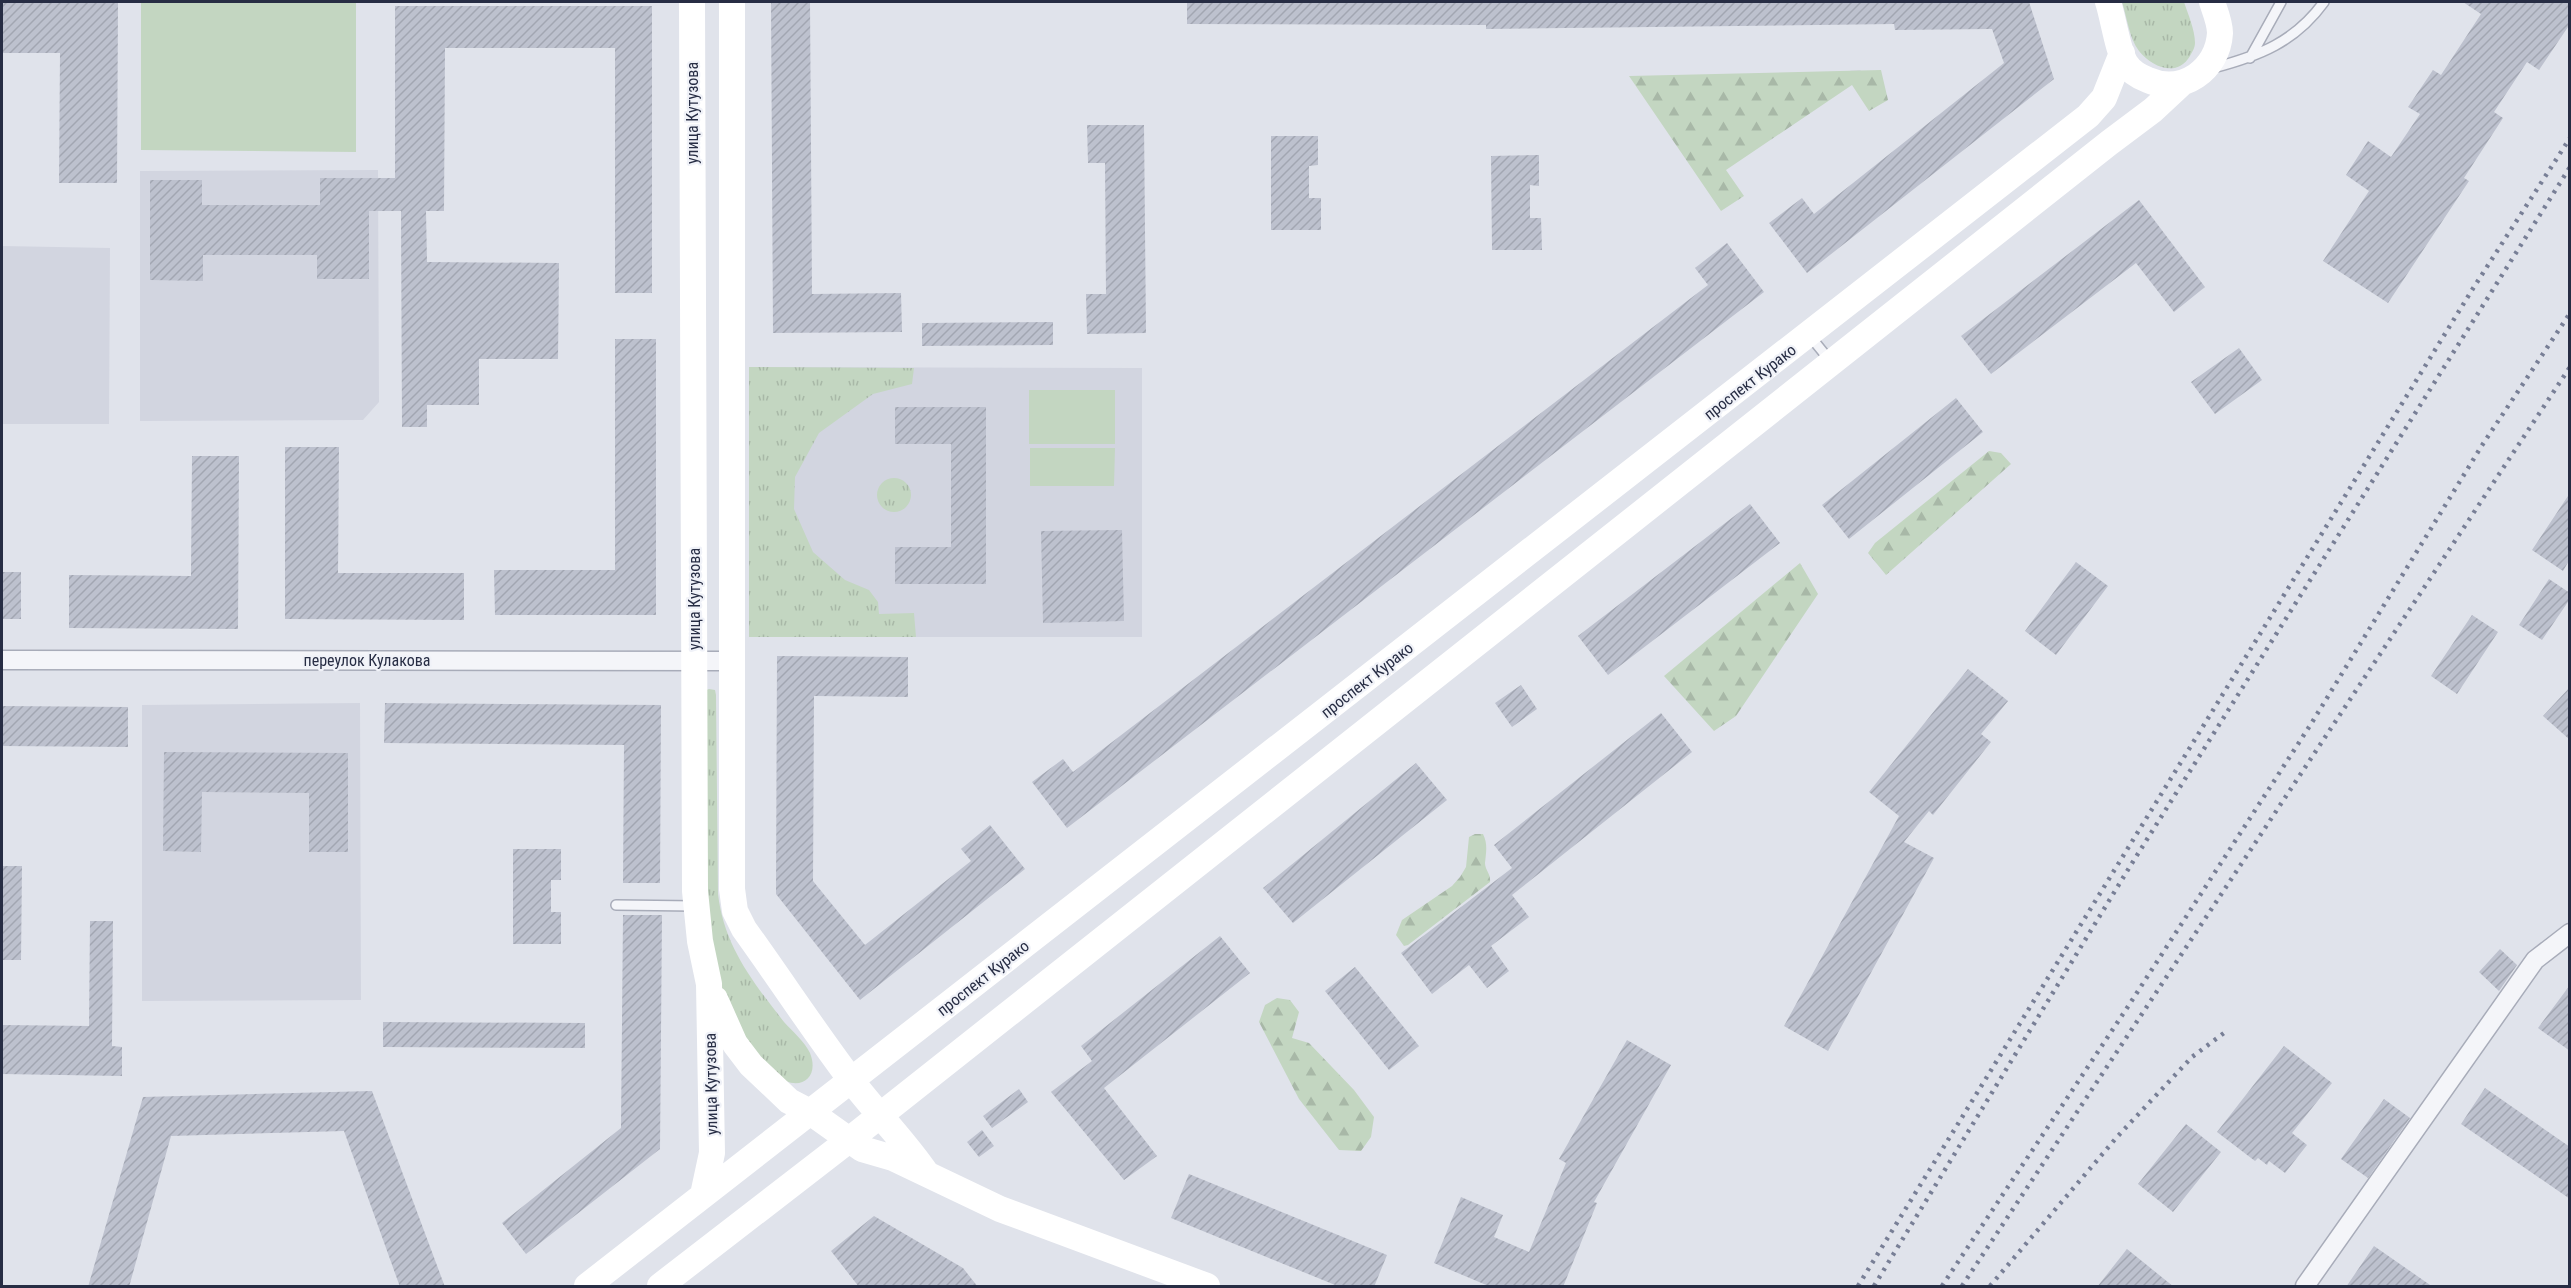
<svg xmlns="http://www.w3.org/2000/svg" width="2571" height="1288" font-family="'Roboto Condensed',sans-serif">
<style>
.built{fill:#d2d5e0}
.grass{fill:url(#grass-tufts)}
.forest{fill:url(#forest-firs)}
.park{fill:#c3d6c1}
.building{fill:url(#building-hatch)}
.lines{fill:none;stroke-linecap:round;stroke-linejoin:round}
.service-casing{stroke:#a8acb9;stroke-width:12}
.minor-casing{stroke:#a8acb9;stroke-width:21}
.service{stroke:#f4f5f9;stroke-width:9}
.minor{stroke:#f4f5f9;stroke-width:18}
.secondary{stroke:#fff;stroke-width:26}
.rail{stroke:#787f96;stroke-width:4.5;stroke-dasharray:3 6;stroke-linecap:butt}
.labels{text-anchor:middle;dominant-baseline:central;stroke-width:4.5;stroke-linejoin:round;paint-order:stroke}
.street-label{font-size:16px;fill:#272d44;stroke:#f0f2f8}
</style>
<defs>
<pattern id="grass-tufts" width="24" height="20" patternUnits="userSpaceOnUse" patternTransform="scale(1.5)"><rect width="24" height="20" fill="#c3d6c1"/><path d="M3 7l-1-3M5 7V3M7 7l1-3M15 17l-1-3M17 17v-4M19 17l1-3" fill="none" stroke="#a8b8a7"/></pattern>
<pattern id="forest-firs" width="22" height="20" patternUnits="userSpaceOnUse" patternTransform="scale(1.5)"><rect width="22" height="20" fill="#c3d6c1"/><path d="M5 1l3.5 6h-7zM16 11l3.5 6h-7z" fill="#a8b8a7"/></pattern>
<pattern id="building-hatch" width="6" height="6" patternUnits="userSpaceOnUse" patternTransform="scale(1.5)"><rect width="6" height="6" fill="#bdc1ce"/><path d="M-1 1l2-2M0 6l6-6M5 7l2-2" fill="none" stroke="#a2a6b2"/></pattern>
</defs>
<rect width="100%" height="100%" fill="#e0e3eb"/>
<path class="built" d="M 378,170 L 379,402 L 363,420 L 140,421 L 140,171 Z
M 2,246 L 110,248 L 109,424 L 2,424 Z
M 749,367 L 1142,368 L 1142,637 L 749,637 Z
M 360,703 L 361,1000 L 142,1001 L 142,705 Z"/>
<path class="grass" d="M 2122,2 L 2184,2 C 2188,14 2195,30 2195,43 C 2195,48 2192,52 2190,56 C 2177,78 2152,67 2139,51 C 2129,38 2127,17 2122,2 Z
M 749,367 L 914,368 L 912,384 L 873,394 L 819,433 L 795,477 L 794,509 L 813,552 L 845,580 L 869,590 L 878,602 L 879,614 L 914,613 L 916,637 L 749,637 Z
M877 495a17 17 0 1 1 34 0a17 17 0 1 1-34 0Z
M 709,689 L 715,690 L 716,695 L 718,894 C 724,946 753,982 784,1022 C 792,1031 805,1042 810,1053 C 821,1081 795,1093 776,1074 C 739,1040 715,982 707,933 C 703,908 706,880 706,855 C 705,801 705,746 704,691 Z"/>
<path class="forest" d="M 1881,70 L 1888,100 L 1869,111 L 1852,85 L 1726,170 L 1744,196 L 1721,211 L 1629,76 Z
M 1989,451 L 2001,453 L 2011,464 L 1886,575 L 1868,553 L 1875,543 Z
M 1800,563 L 1818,594 L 1736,716 L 1714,731 L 1664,676 Z
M 1475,834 L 1483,834 C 1488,844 1486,852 1485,863 C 1485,870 1491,874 1490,882 L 1408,945 L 1404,946 L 1396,935 L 1402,920 L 1452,886 L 1460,877 L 1466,867 L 1469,837 Z
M 1277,998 L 1290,1000 L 1299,1012 L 1292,1038 L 1309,1043 L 1354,1090 L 1374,1117 L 1371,1137 L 1361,1151 L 1339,1150 L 1299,1099 L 1259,1022 L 1265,1005 Z"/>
<path class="park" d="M 141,2 L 356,2 L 356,152 L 141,150 Z
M 1029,390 L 1115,390 L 1115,444 L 1029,444 Z
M 1030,448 L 1115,448 L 1114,486 L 1030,486 Z"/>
<path class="building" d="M 771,2 L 810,2 L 812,294 L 901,293 L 902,332 L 773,333 Z
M 1187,2 L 2029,2 L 2054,79 L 1807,273 L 1769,223 L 1802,198 L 1814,214 L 2004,63 L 1992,29 L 1895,30 L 1894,24 L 1486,29 L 1486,25 L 1187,24 Z
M 2463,2 L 2570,2 L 2570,24 L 2539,70 L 2527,62 L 2494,112 L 2503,118 L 2464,178 L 2469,181 L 2388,303 L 2323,261 L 2369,191 L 2346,175 L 2368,141 L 2391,157 L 2420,114 L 2408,107 L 2433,70 L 2441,75 L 2481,14 Z
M 2,3 L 118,3 L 117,183 L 59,183 L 60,53 L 2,53 Z
M 395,6 L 652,6 L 652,293 L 615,293 L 615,48 L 445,48 L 444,211 L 426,211 L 427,262 L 559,263 L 558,359 L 479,359 L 479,405 L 427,405 L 427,427 L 402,427 L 401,211 L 369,211 L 369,279 L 317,279 L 317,255 L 203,255 L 203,281 L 150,280 L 150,180 L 202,180 L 202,205 L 320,205 L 320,178 L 395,178 Z
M 1087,125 L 1144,125 L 1146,333 L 1087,334 L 1086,294 L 1106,294 L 1105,163 L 1088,163 Z
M 1271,136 L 1318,136 L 1318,165 L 1309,166 L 1309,198 L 1321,198 L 1321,230 L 1271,230 Z
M 1539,155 L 1539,186 L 1530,185 L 1530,218 L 1541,218 L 1542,250 L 1492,250 L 1491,156 Z
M 2139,200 L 2205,287 L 2174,312 L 2136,263 L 1991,374 L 1961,336 Z
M 1727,243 L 1764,292 L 1067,828 L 1032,782 L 1063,759 L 1073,772 L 1708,285 L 1695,268 Z
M 1053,322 L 1053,345 L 922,346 L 922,323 Z
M 615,339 L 656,339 L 656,615 L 495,615 L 494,570 L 615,570 Z
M 2239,348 L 2262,380 L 2215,414 L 2191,382 Z
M 1956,398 L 1983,432 L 1849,539 L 1822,505 Z
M 895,407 L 986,407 L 986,584 L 895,584 L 895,547 L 951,547 L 951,444 L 895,444 Z
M 285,447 L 339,447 L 338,573 L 464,573 L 464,620 L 285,619 Z
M 192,456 L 239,456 L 238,629 L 69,628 L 69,575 L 191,576 Z
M 2570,493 L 2570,559 L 2563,571 L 2532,550 Z
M 1750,504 L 1780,543 L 1608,675 L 1578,636 Z
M 1122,530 L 1124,621 L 1043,623 L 1041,531 Z
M 2076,562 L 2108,586 L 2056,655 L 2025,631 Z
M 2,572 L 21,572 L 21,619 L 2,619 Z
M 2549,579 L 2570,593 L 2570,599 L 2542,640 L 2519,625 Z
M 2472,615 L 2498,632 L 2457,694 L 2431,676 Z
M 777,656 L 908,657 L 908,697 L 814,696 L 813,881 L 865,945 L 971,861 L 961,849 L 990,825 L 1025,869 L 860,1000 L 776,894 Z
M 1968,669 L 2008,701 L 1981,734 L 1991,742 L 1933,815 L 1929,811 L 1904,842 L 1934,858 L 1828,1051 L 1784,1026 L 1899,816 L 1869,792 Z
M 1521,685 L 1537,709 L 1512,727 L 1495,703 Z
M 2570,687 L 2570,740 L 2543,716 Z
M 385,703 L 661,705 L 660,883 L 623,883 L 624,745 L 384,743 Z
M 2,706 L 128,707 L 128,747 L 2,746 Z
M 1661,713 L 1692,752 L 1512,895 L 1529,917 L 1491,946 L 1509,971 L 1487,988 L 1469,965 L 1432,994 L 1401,953 L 1512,868 L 1494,845 Z
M 164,752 L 348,753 L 348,852 L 309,852 L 309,793 L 202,792 L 201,852 L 163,851 Z
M 1416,763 L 1447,800 L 1293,923 L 1263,888 Z
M 513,849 L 561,849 L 561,880 L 551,880 L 551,912 L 561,912 L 561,944 L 513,944 Z
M 2,866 L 22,866 L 21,960 L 2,960 Z
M 623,915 L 662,915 L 660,1149 L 526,1254 L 502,1223 L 621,1128 Z
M 90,921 L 113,921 L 112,1046 L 122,1047 L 122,1076 L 2,1074 L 2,1025 L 89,1026 Z
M 1220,936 L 1250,973 L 1104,1088 L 1157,1156 L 1124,1180 L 1051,1092 L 1092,1061 L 1081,1046 Z
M 2500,949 L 2517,965 L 2499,991 L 2479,972 Z
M 1355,967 L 1419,1046 L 1389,1070 L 1325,991 Z
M 2570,985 L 2570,1051 L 2538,1028 Z
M 383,1022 L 585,1023 L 585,1048 L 383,1047 Z
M 1627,1040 L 1671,1065 L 1594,1202 L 1597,1203 L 1563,1287 L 1491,1287 L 1434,1263 L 1461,1197 L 1503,1215 L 1494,1237 L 1529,1252 L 1566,1163 L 1559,1159 Z
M 2284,1046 L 2332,1083 L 2292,1133 L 2307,1145 L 2285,1173 L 2269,1161 L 2267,1165 L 2258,1158 L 2255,1161 L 2217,1132 Z
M 2485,1088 L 2570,1147 L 2570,1199 L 2461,1124 Z
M 1019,1089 L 1028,1102 L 992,1128 L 983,1116 Z
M 372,1091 L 445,1287 L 400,1287 L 344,1131 L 171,1136 L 129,1287 L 88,1287 L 143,1097 Z
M 2384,1099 L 2410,1118 L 2368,1178 L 2341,1159 Z
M 2186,1124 L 2221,1152 L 2173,1212 L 2138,1184 Z
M 982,1130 L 994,1146 L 979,1157 L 967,1142 Z
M 1189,1174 L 1387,1255 L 1374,1287 L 1340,1287 L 1171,1218 Z
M 874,1216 L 963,1268 L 978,1287 L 859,1287 L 831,1251 Z
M 2374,1246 L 2433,1287 L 2346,1287 Z
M 2127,1249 L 2174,1287 L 2097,1287 Z"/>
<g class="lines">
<defs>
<path id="service" d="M 2250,58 L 2281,2
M 2213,68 C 2259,56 2295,42 2324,2
M 1810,336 L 1831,362
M 616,905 L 695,906"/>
<path id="minor" d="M 2,660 L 732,661
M 2305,1286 L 2535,960 L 2570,933"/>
</defs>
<use href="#service" class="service-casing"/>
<use href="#minor" class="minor-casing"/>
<use href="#service" class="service"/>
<use href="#minor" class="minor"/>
<path class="secondary" d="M 692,2 L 695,891 L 700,941 L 709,984 L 712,1153 L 703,1195
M 732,2 L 732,889 L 735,911 L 744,929 C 780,979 814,1031 851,1080 C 876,1113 904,1140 927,1174
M 2108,2 C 2113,17 2118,52 2126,64 C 2131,72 2140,77 2148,80 C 2182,95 2218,70 2220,33 C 2220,23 2215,11 2212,2
M 715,999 L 735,1044 L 751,1065 L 789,1101 L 810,1112 L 862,1149 L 893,1158 L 1000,1209 L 1207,1286
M 587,1286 L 2088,116 L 2104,98 L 2122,53
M 660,1286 L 849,1140 L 2109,143 L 2153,110 L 2182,83"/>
<path class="rail" d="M 1858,1286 L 2472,290 L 2570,138
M 1874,1286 L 2129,868 L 2570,167
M 1942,1286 L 2127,1008 L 2311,724 L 2481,447 L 2570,313
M 1962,1286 L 2570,367
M 1990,1286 L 2117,1137 L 2192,1057 L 2228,1030"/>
</g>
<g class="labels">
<g class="street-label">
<text transform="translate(692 113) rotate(-90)">улица Кутузова</text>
<text transform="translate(1750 382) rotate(-38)">проспект Курако</text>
<text transform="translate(694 599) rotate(-90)">улица Кутузова</text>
<text x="367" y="660">переулок Кулакова</text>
<text transform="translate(1367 680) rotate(-38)">проспект Курако</text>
<text transform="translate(983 978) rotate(-38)">проспект Курако</text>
<text transform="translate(711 1084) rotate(-91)">улица Кутузова</text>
</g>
</g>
<rect width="2571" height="1288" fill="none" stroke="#272d44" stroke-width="6"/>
</svg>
